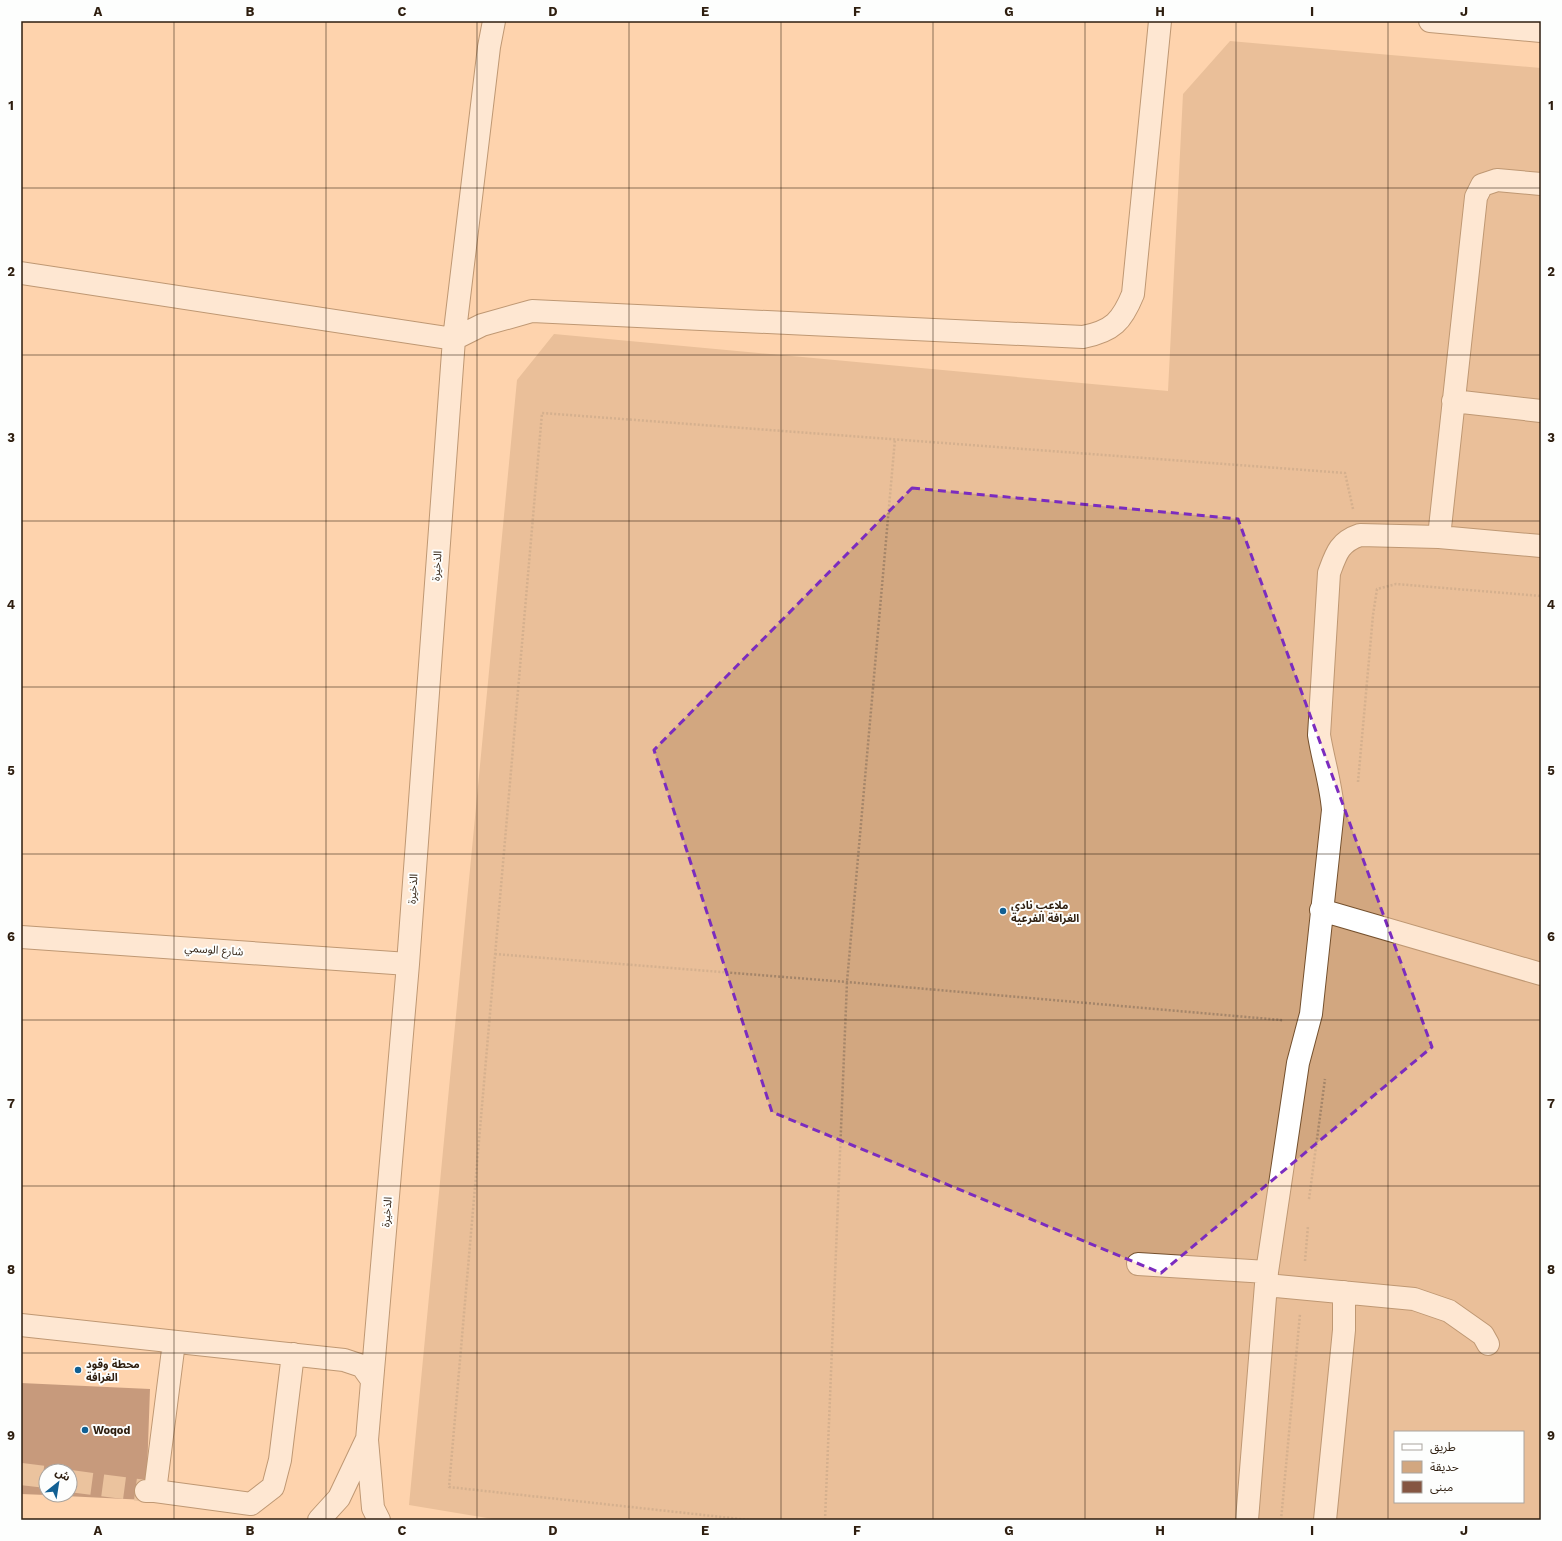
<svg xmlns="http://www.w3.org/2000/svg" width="1562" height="1541" font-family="'Work Sans','Noto Sans Arabic',sans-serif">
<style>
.green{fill:#d2a780;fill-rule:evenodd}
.building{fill:#855642}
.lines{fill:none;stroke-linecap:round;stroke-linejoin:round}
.minor-tunnel{stroke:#d4af8d;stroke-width:22;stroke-dasharray:22 11;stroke-linecap:butt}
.minor-casing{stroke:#74502d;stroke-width:24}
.path{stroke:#a48569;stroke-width:2.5;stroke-dasharray:2 2;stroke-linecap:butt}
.minor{stroke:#fff;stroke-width:22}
.marked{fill:none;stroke:#7b2cbf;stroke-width:3;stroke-dasharray:8 5;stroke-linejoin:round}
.grid{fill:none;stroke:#2e1e0f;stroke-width:1;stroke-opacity:0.55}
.poi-dot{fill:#116093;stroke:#fdfefd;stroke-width:1.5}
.labels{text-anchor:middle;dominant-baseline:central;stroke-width:4;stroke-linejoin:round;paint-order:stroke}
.street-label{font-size:11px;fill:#2e1e0f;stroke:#fdfefd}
.poi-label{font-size:11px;font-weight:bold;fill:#2e1e0f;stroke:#fdfefd;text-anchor:start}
.neatline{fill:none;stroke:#2e1e0f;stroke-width:1.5}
.grid-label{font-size:13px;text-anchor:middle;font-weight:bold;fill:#2e1e0f}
</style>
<rect width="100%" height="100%" fill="#fed3ad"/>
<path class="green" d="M 1230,41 L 1541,68 L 1541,1520 L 499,1520 L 409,1505 L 517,380 L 554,334 L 1168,391 L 1183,94 ZM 1395,1432 L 1523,1432 L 1523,1502 L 1395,1502 Z"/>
<path class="building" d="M 21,1383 L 150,1389 L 146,1500 L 65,1496 L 70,1495 L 70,1471 L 46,1471 L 46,1495 L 21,1494 Z"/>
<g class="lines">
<path class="minor-tunnel" d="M 21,1474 L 46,1477
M 70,1481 L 146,1491"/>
<defs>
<path id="minor" d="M 1430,21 L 1541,31
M 21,273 L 454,339 L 482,325 L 532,311 L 1083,337 C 1113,331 1122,321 1133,294 L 1160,21
M 1453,401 L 1541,411
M 1439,537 L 1476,197 L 1482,185 L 1497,180 L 1541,184
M 1321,910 L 1541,974
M 21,937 L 408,964
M 1138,1264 L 1267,1272
M 1266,1285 L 1414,1299 L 1449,1311 L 1483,1335 L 1488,1344
M 21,1325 L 344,1360 L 362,1366 L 372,1380
M 146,1491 L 155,1491 L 251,1504 L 273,1487 L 280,1460 L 293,1354
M 155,1491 L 174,1342
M 319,1520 L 339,1498 L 366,1441
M 379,1520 L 373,1508 L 367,1440 L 408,964 L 454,339 L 489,47 L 494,21
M 1247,1520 L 1267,1272 L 1298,1063 L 1311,1014 L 1333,810 C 1331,784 1323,760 1319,735 L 1329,573 C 1336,554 1339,542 1360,535 L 1439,537 L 1541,546
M 1325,1520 L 1344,1330 L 1344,1292"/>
</defs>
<use href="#minor" class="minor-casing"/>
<path class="path" d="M 1358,782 L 1373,615 L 1377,589 L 1396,584 L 1541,596
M 495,954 L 847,982 L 1281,1020 L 1280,1022
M 1309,1199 L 1325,1079
M 1305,1261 L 1308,1226
M 749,1520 L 449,1487 L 542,413 L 1345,473 L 1353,509
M 825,1520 L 847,982 L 895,439
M 1281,1520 L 1300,1314"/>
<use href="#minor" class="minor"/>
</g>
<path d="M0 0H1562V1541H0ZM 912,488 L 1238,519 L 1432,1047 L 1161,1273 L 772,1112 L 654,750 Z" fill="#fed3ad" fill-opacity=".55" fill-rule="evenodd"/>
<path class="marked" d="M 912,488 L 1238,519 L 1432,1047 L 1161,1273 L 772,1112 L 654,750 Z"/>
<path class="grid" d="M 174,21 L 174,1520M 326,21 L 326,1520M 477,21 L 477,1520M 629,21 L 629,1520M 781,21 L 781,1520M 933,21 L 933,1520M 1085,21 L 1085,1520M 1236,21 L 1236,1520M 1388,21 L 1388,1520M 21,188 L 1541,188M 21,355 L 1541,355M 21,521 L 1541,521M 21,687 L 1541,687M 21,854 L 1541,854M 21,1020 L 1541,1020M 21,1186 L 1541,1186M 21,1353 L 1541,1353"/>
<g class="poi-dot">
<circle cx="1003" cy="911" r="4"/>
<circle cx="78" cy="1370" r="4"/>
<circle cx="85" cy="1430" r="4"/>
</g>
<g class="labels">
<g class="street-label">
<text transform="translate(437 566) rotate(-86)">الذخيرة</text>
<text transform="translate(413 889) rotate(-86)">الذخيرة</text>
<text transform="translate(214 950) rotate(4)">شارع الوسمي</text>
<text transform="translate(387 1212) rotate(-85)">الذخيرة</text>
</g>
<g class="poi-label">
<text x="1011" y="905">ملاعب نادي<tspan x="1011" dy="13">الغرافة الفرعية</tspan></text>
<text x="86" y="1364">محطة وقود<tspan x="86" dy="13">الغرافة</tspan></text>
<text x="93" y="1430">Woqod</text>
</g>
</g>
<rect width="1562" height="1541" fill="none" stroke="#fdfefd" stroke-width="44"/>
<rect x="1394" y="1431" width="130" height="72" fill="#fdfefd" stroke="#aaa49e"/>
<rect x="1402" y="1444" width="20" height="6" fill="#ffffff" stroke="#aaa49e"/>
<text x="1430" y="1451" font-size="12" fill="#2e1e0f">طريق</text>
<rect x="1402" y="1461" width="20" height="12" fill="#d2a780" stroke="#aaa49e"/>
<text x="1430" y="1471" font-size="12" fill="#2e1e0f">حديقة</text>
<rect x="1402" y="1481" width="20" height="12" fill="#855642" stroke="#aaa49e"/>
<text x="1430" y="1491" font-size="12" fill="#2e1e0f">مبنى</text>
<g transform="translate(58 1483) rotate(30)"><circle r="19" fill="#fdfefd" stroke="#aaa49e"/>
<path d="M0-3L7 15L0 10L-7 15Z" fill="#116093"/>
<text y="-6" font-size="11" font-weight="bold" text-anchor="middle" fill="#2e1e0f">ش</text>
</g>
<rect x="22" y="22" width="1518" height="1497" class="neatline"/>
<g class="grid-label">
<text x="98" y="16">A</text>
<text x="250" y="16">B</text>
<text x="402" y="16">C</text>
<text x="553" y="16">D</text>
<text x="705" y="16">E</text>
<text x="857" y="16">F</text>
<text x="1009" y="16">G</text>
<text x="1160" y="16">H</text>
<text x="1312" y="16">I</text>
<text x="1464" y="16">J</text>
<text x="11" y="110">1</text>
<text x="1551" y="110">1</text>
<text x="11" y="276">2</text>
<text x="1551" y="276">2</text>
<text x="11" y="442">3</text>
<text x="1551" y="442">3</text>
<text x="11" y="609">4</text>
<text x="1551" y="609">4</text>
<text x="11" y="775">5</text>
<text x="1551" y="775">5</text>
<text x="11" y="941">6</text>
<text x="1551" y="941">6</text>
<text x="11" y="1108">7</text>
<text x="1551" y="1108">7</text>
<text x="11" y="1274">8</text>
<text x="1551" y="1274">8</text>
<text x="11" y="1440">9</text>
<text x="1551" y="1440">9</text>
<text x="98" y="1535">A</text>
<text x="250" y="1535">B</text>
<text x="402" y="1535">C</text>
<text x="553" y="1535">D</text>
<text x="705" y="1535">E</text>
<text x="857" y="1535">F</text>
<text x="1009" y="1535">G</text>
<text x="1160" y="1535">H</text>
<text x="1312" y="1535">I</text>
<text x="1464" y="1535">J</text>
</g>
</svg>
